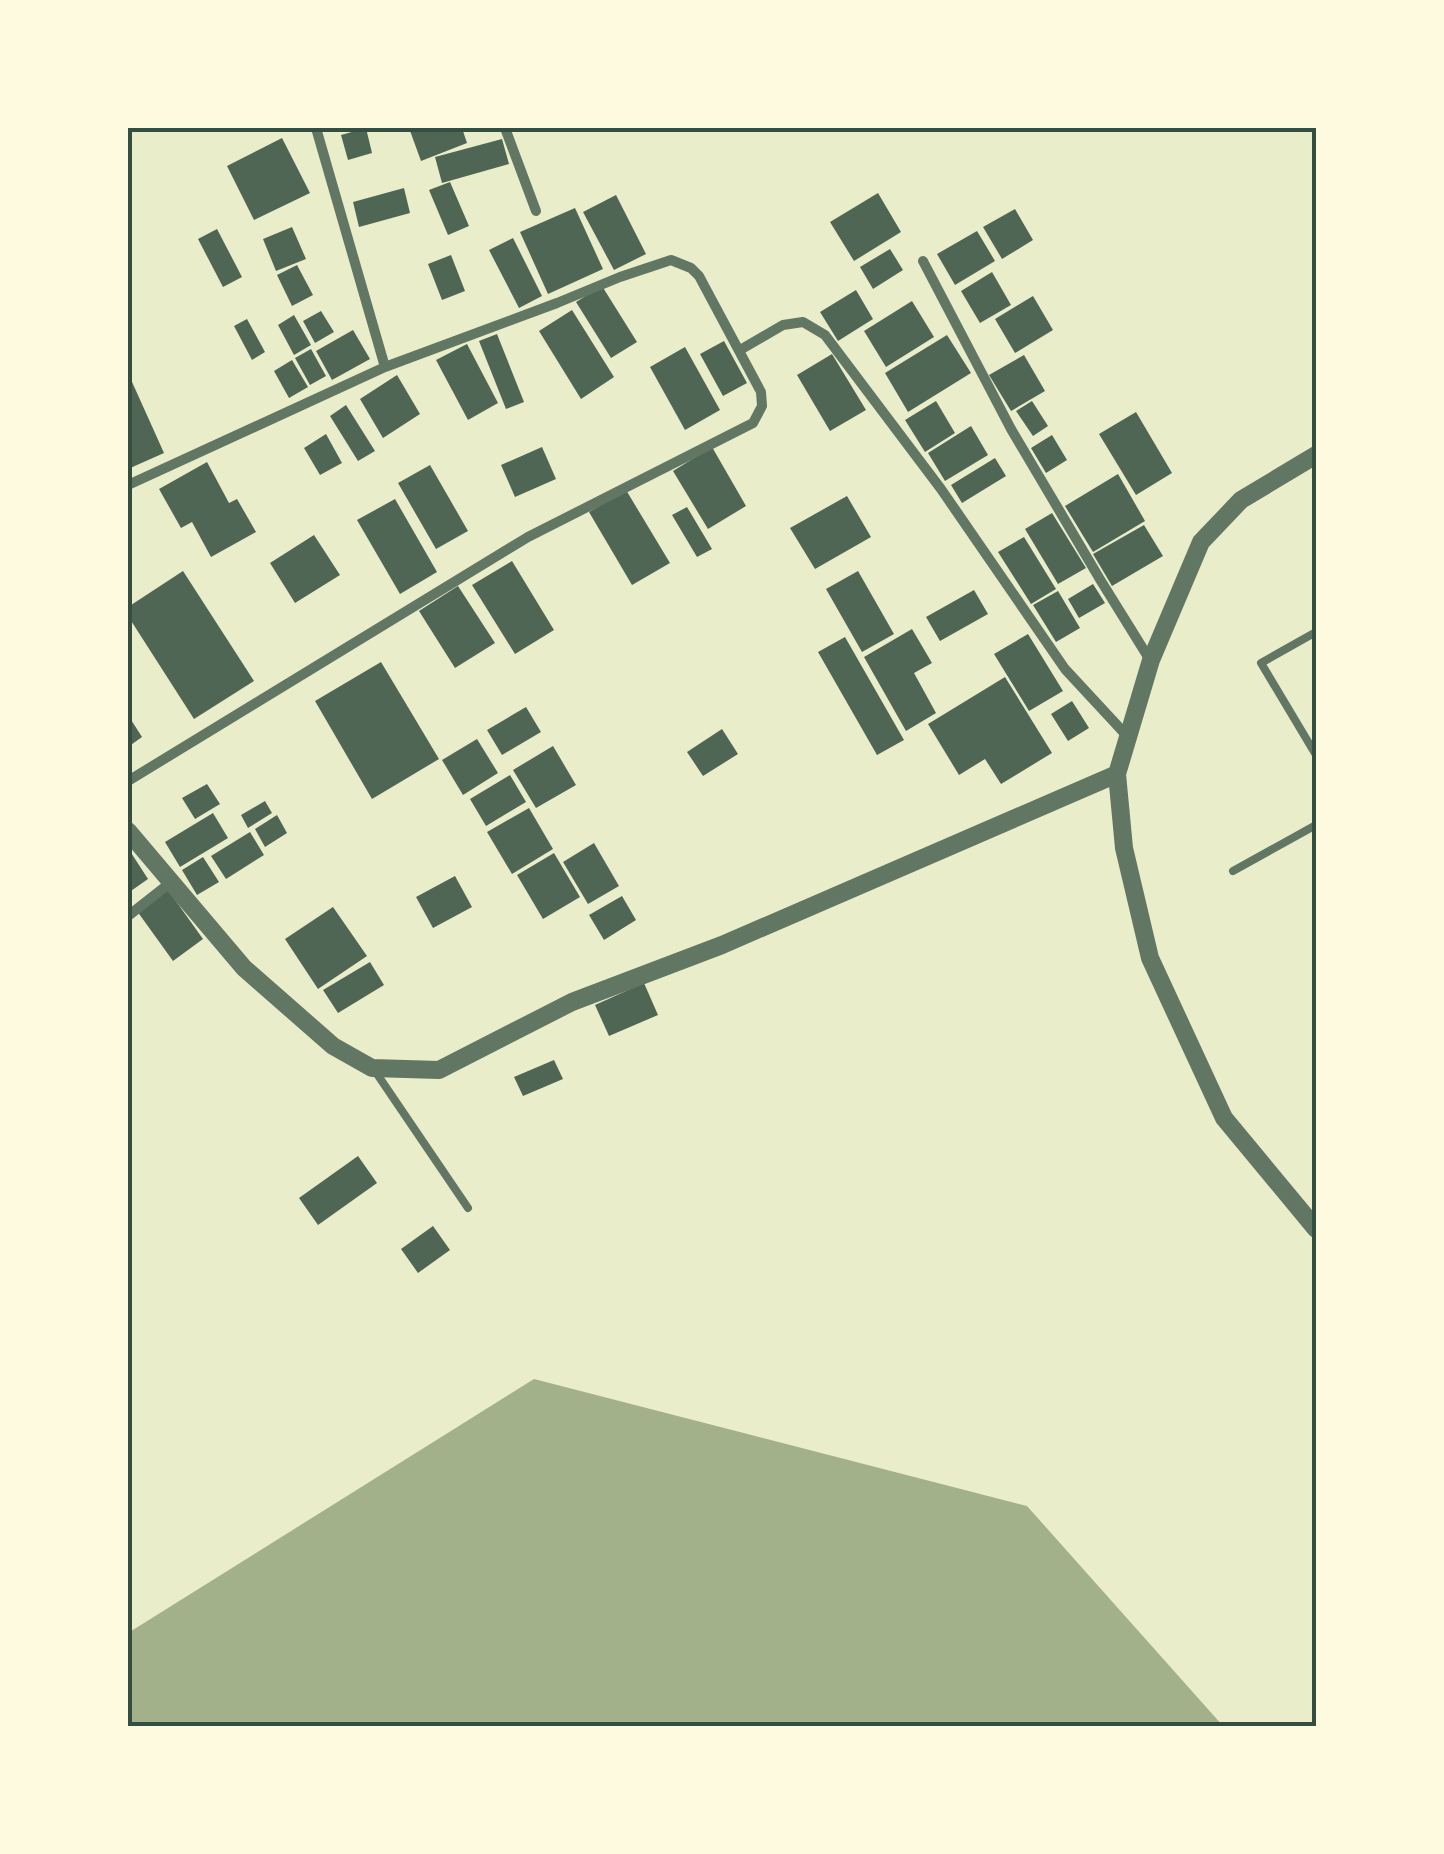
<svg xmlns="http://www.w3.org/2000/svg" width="1444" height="1854" font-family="Figtree,sans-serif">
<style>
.water{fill:#a3b18a}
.building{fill:#4f6655}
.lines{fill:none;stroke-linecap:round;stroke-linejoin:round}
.service{stroke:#617663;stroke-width:8}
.minor{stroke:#617663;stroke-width:10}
.tertiary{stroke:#617663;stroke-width:18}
.neatline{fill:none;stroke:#344e41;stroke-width:4}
</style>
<rect width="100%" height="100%" fill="#e9edc9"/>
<path class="water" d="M 534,1379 L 1027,1506 L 1223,1726 L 128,1726 L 128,1633 Z"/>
<path class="building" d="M 366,128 L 372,153 L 348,160 L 341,135 Z
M 409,128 L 462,128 L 467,143 L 421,161 Z
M 282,138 L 310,193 L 254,220 L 227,166 Z
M 502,139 L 509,164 L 442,183 L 435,157 Z
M 450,182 L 469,226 L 448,235 L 429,190 Z
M 404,188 L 410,213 L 359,227 L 353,202 Z
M 878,193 L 901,232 L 854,261 L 830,222 Z
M 616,195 L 646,254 L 614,270 L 583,212 Z
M 575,208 L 603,269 L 548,294 L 520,232 Z
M 1015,209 L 1033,240 L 1002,259 L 983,227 Z
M 292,227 L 306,259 L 276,271 L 263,239 Z
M 217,229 L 242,277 L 223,287 L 198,239 Z
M 977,231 L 995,261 L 955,285 L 937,254 Z
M 513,238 L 542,296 L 519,308 L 489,250 Z
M 890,249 L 903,270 L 873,289 L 860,267 Z
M 451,255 L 465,291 L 442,300 L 428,264 Z
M 297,265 L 313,295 L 292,306 L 277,275 Z
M 992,272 L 1011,305 L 980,323 L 961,291 Z
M 602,286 L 637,342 L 611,358 L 576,302 Z
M 856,290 L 873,319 L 838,341 L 820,312 Z
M 1033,296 L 1053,330 L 1015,353 L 995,319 Z
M 912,301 L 934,337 L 886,367 L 864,331 Z
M 572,310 L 614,377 L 581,399 L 539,331 Z
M 321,311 L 334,332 L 315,343 L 303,321 Z
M 294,315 L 311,345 L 294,355 L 278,325 Z
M 247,319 L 265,352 L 252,360 L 234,326 Z
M 353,330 L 370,359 L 332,380 L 316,351 Z
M 497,334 L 524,402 L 506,409 L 479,341 Z
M 947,335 L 971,373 L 908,412 L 885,373 Z
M 724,341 L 747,383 L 723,396 L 700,354 Z
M 467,344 L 498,403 L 468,420 L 436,360 Z
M 685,347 L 720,410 L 685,430 L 650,367 Z
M 311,349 L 326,376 L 310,385 L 295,358 Z
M 832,354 L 866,410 L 830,431 L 797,375 Z
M 1024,355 L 1045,391 L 1011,411 L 989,375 Z
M 292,360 L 308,387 L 289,398 L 274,371 Z
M 128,373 L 164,453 L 128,469 Z
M 397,375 L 420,414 L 383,438 L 360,399 Z
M 936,401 L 955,433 L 925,452 L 905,420 Z
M 1032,401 L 1048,426 L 1033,436 L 1016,411 Z
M 346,405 L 375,451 L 358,461 L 330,416 Z
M 1136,412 L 1172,473 L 1136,495 L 1099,434 Z
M 971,426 L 988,455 L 945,481 L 928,453 Z
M 326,434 L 342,463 L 320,475 L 304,448 Z
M 1052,435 L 1067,460 L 1046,473 L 1031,448 Z
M 542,447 L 556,479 L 515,497 L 501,465 Z
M 712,447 L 746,506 L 708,529 L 673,471 Z
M 995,458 L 1006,476 L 962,503 L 951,485 Z
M 207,462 L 229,503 L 237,499 L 256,532 L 211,557 L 192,522 L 181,528 L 159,489 Z
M 430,465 L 468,531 L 436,549 L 398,483 Z
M 1118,474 L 1145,521 L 1093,552 L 1065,506 Z
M 626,490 L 670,563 L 632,585 L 589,512 Z
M 847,496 L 871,537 L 815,569 L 790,528 Z
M 395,499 L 437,572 L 400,594 L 357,520 Z
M 687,507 L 712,549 L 697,557 L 672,515 Z
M 1052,513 L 1086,568 L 1058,584 L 1025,529 Z
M 1144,525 L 1163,556 L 1112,586 L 1093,554 Z
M 314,535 L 340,575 L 295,603 L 270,563 Z
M 1024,537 L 1056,589 L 1031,604 L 998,552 Z
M 512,561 L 554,630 L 515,654 L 472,585 Z
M 183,571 L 254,681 L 194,719 L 128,616 L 128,607 Z
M 858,571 L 894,634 L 862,652 L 826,589 Z
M 1093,584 L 1105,603 L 1079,618 L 1068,599 Z
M 458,586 L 495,643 L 455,668 L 419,611 Z
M 974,590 L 988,614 L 940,641 L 926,617 Z
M 1058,591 L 1080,628 L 1056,642 L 1033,605 Z
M 912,629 L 932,663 L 914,673 L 936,713 L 906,731 L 864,657 Z
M 1028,634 L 1063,691 L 1029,711 L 994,654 Z
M 845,637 L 904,740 L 877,755 L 818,652 Z
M 381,662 L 439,759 L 372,799 L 315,701 Z
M 1005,677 L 1052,753 L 1001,784 L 985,759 L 959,775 L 928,724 Z
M 1072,701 L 1089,728 L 1068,741 L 1051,714 Z
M 526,707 L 541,732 L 502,755 L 487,730 Z
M 128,715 L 142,737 L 128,747 Z
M 722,729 L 738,754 L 703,776 L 687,752 Z
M 477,739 L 498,773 L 463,795 L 442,760 Z
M 553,746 L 576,785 L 536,808 L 513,770 Z
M 510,775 L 526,802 L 486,826 L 470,799 Z
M 207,784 L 220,804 L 195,819 L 182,798 Z
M 265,801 L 272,813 L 248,828 L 241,815 Z
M 529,808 L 553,849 L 512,874 L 487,832 Z
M 213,813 L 228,838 L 180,867 L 165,842 Z
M 277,815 L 287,833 L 265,847 L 255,829 Z
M 250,832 L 264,855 L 226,879 L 211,856 Z
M 594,843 L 619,886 L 588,904 L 563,862 Z
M 128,848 L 148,879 L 128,893 Z
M 554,853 L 580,897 L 543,919 L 517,875 Z
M 203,857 L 219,882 L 197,895 L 182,870 Z
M 455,876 L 472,907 L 433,928 L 416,897 Z
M 168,890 L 203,939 L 173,961 L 137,911 Z
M 622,896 L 636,920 L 604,940 L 589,915 Z
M 333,907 L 367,956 L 318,989 L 285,939 Z
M 370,962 L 384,985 L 338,1013 L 323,990 Z
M 644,983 L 658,1015 L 609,1036 L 595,1005 Z
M 554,1060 L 563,1079 L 523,1096 L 514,1077 Z
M 358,1156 L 377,1183 L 318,1225 L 299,1198 Z
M 433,1226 L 450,1250 L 418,1273 L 401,1249 Z"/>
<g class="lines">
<path class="service" d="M 1316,632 L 1261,663 L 1316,755
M 1233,871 L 1316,825
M 375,1071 L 468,1208"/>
<path class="minor" d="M 316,128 L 385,367
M 505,128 L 536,211
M 923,261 L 1011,429 L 1101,581 L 1150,660
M 740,350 L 783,325 L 803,322 L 825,335 L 941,489 L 1065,669 L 1128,737
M 128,485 L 385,367 L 557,303 L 620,277 L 671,260 L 691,268 L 699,276 L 761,392 L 762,406 L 753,423 L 528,537 L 128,781
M 128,916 L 170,883"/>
<path class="tertiary" d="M 1316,455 L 1241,500 L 1201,542 L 1151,660 L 1117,774 L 1124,848 L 1150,958 L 1224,1118 L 1316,1229
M 128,831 L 244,968 L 333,1046 L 372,1068 L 439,1070 L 572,1002 L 722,945 L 1117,774"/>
</g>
<rect width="1444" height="1854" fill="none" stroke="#fefae0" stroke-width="260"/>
<rect x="130" y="130" width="1184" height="1594" class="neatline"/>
</svg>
